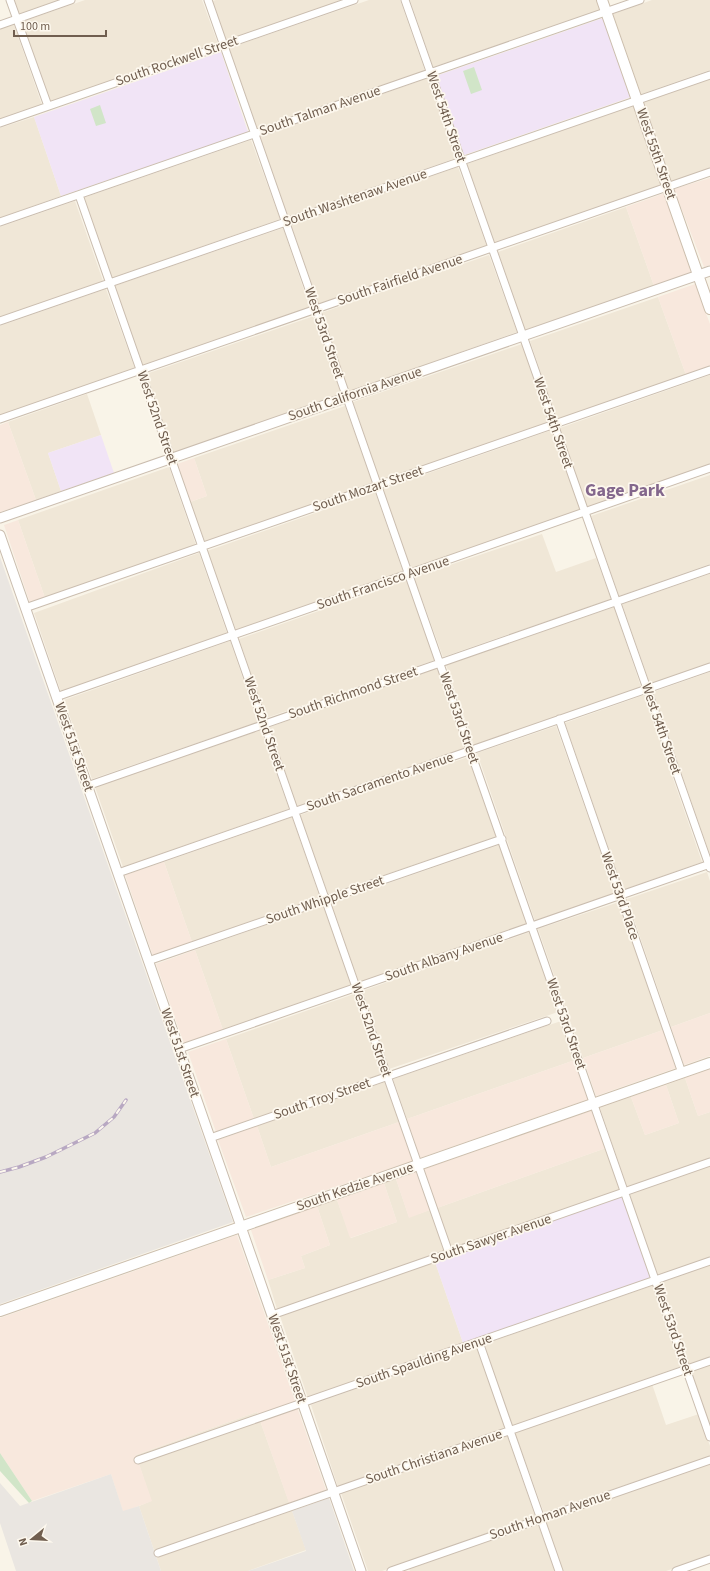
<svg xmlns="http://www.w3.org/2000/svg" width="710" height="1571" font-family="'Source Sans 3',sans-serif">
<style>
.residential{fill:#f0e7d7}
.commercial{fill:#f8e8dd}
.industrial{fill:#eae6e1}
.education{fill:#f1e4f6}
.green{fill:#d1e5c8}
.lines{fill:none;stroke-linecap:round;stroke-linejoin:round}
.minor-casing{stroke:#cabdaf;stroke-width:9}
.tertiary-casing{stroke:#cabdaf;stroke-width:11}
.secondary-casing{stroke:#ccbead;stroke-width:12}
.minor{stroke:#fff;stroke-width:7}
.tertiary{stroke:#fff;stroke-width:9}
.secondary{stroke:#fff;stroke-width:10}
.rail-casing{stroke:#b8a8c2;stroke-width:3.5}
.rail{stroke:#fdf8ee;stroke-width:2;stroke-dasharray:6;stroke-linecap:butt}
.labels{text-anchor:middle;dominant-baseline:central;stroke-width:3.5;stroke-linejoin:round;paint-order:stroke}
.street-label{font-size:14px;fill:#705e4f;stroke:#fdf8ee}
.district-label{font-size:18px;font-weight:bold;fill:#83678c;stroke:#fdf8ee}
</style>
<rect width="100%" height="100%" fill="#f9f4e8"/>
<path class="residential" d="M 14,0 L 59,0 L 19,14 Z
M 85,0 L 202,0 L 218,44 L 50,102 L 22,22 Z
M 216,0 L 342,0 L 226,41 L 212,1 Z
M 369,0 L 400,0 L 425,71 L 257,128 L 229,48 Z
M 410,0 L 596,0 L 600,10 L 433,67 Z
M 652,0 L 710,0 L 710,70 L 641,94 L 613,14 Z
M 14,25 L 42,105 L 0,119 L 0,29 Z
M 428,78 L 456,158 L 288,217 L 260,137 Z
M 710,79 L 710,169 L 672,182 L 644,102 Z
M 634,105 L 661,185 L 495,244 L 467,164 Z
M 34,117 L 61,196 L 0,218 L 0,128 Z
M 251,140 L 280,219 L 112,278 L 83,198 Z
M 458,167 L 487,247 L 319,305 L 291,225 Z
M 75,201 L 103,281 L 0,317 L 0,227 Z
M 626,207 L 654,286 L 525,330 L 498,252 Z
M 283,228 L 310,308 L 142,367 L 114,286 Z
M 489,255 L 517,332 L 349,392 L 321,313 Z
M 106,289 L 135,369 L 0,416 L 0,326 Z
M 658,297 L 686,375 L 557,420 L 530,341 Z
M 314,316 L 341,394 L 173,453 L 146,374 Z
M 522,344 L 549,422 L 380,481 L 353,402 Z
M 710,375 L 710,465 L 587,508 L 560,428 Z
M 87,394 L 101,435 L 48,453 L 61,491 L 36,500 L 8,422 Z
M 345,406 L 373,484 L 205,542 L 190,502 L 207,496 L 194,458 Z
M 552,430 L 580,510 L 411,569 L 383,489 Z
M 169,467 L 196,545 L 45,598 L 18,520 Z
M 710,475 L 710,564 L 619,596 L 591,516 Z
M 375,492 L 403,572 L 236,630 L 207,551 Z
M 542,534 L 556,572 L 596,558 L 611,599 L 443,657 L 414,577 Z
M 199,553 L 227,633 L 61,692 L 34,613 Z
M 710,574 L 710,663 L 650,684 L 622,604 Z
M 407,580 L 435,660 L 266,718 L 239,639 Z
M 614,607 L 641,687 L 474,745 L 446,665 Z
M 230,641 L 258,722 L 92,779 L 64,700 Z
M 437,668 L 465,748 L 297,807 L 270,727 Z
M 710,672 L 710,855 L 653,692 Z
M 644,695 L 702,862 L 623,890 L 565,723 Z
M 556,726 L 615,893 L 535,921 L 477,753 Z
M 261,730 L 289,809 L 123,867 L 95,787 Z
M 468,757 L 496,837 L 328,894 L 300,815 Z
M 292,817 L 320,898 L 192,942 L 164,862 Z
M 499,845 L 527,925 L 359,983 L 331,903 Z
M 707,872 L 710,881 L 710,1013 L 671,1027 L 627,899 Z
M 619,902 L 663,1030 L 583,1058 L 538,929 Z
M 323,905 L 351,985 L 223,1030 L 195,950 Z
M 530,932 L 558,1012 L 389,1069 L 362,991 Z
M 354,994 L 382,1074 L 254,1119 L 226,1039 Z
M 561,1021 L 575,1060 L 407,1119 L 393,1079 Z
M 685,1078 L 698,1116 L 710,1112 L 710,1158 L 627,1187 L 600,1108 L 631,1097 L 645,1135 L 679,1123 L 666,1085 Z
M 385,1082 L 399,1122 L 271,1167 L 257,1126 Z
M 606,1148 L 621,1190 L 451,1248 L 437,1208 Z
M 710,1166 L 710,1257 L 658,1276 L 629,1194 Z
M 396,1179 L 409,1217 L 430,1210 L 444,1251 L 277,1309 L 268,1280 L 305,1268 L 301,1256 L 330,1245 L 317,1206 L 337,1200 L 351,1238 L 397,1222 L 384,1183 Z
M 435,1262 L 463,1343 L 308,1398 L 280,1316 Z
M 710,1265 L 710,1357 L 689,1364 L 661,1282 Z
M 654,1285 L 682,1366 L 512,1426 L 484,1344 Z
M 477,1346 L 505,1428 L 338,1487 L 311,1405 Z
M 710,1364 L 710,1426 L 691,1371 Z
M 652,1384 L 666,1425 L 699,1414 L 710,1446 L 710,1456 L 544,1513 L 515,1433 Z
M 257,1412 L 306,1550 L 248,1571 L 161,1571 L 139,1506 L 151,1501 L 136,1455 Z
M 507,1435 L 535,1516 L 382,1571 L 368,1571 L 341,1493 Z
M 710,1464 L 710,1556 L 666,1571 L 563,1571 L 545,1521 Z
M 538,1524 L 555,1571 L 410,1571 L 409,1569 Z"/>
<path class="commercial" d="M 710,178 L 710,265 L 704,267 L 674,189 Z
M 665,193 L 691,273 L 654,286 L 626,207 Z
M 695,284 L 710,324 L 710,367 L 686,375 L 658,297 Z
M 8,422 L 36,500 L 0,512 L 0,425 Z
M 194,458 L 207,496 L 190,502 L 177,464 Z
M 18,520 L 45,598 L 30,603 L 4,525 Z
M 164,862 L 192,942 L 153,956 L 125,875 Z
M 195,950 L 223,1030 L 184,1044 L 156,964 Z
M 710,1013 L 710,1056 L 684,1065 L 671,1027 Z
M 663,1030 L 676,1068 L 596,1096 L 583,1058 Z
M 226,1039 L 254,1119 L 216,1132 L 188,1052 Z
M 575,1060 L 589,1099 L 420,1158 L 407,1119 Z
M 710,1069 L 710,1112 L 698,1116 L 685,1078 Z
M 666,1085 L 679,1123 L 645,1135 L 631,1097 Z
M 593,1110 L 606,1148 L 437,1208 L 424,1169 Z
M 399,1122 L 413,1161 L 246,1217 L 218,1140 L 257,1126 L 271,1167 Z
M 416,1172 L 430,1210 L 409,1218 L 396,1179 Z
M 384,1183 L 397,1222 L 350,1238 L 337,1200 Z
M 317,1206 L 330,1245 L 301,1256 L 305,1268 L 268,1280 L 251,1230 Z
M 237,1235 L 326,1490 L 289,1503 L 257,1412 L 136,1455 L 152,1501 L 123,1512 L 111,1474 L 32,1501 L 0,1453 L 0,1318 Z"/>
<path class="industrial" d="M 0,557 L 233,1222 L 0,1304 Z
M 111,1474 L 123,1511 L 139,1506 L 161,1571 L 16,1571 L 0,1523 L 0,1483 L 20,1506 Z
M 329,1498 L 354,1571 L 248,1571 L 306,1551 L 292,1511 Z"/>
<path class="education" d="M 603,18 L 631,97 L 464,155 L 436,76 Z
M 221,52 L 248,132 L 61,196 L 34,117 Z
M 101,435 L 114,473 L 61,491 L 48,453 Z
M 624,1195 L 652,1278 L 463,1343 L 435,1262 Z"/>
<path class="green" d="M 474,67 L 482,90 L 471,94 L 463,71 Z
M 100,105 L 106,123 L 96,126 L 90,109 Z
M 0,1453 L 32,1501 L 29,1503 L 0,1471 Z"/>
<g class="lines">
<defs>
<path id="minor" d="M 10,0 L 48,106
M 208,0 L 710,1437
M 405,0 L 710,868
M 0,25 L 71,0
M 0,123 L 354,0
M 79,195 L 449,1253
M 0,222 L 640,0
M 0,321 L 710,75
M 0,419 L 710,172
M 25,608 L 710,370
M 56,697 L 710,468
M 559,719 L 682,1073
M 87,786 L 710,569
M 118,873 L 710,667
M 148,961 L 502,839
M 179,1049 L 710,864
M 210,1138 L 547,1021
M 272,1315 L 710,1162
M 479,1342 L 559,1571
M 138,1460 L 710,1261
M 158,1553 L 710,1361
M 391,1571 L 710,1460
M 676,1571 L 710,1559"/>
<path id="tertiary" d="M 0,518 L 710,271
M 0,535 L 361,1571"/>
<path id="secondary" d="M 602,0 L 710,309
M 0,1311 L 710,1063"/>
</defs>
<use href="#minor" class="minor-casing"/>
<use href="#tertiary" class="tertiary-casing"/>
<use href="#secondary" class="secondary-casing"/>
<use href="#minor" class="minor"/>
<use href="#tertiary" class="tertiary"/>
<use href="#secondary" class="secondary"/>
<defs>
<path id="rail" d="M 0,1172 L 19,1167 L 46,1157 L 95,1133 L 114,1117 L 126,1100"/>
</defs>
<use href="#rail" class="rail-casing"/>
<use href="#rail" class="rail"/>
</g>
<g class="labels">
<g class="street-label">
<text transform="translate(177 61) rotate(-19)">South Rockwell Street</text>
<text transform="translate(320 111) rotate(-19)">South Talman Avenue</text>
<text transform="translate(446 117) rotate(71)">West 54th Street</text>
<text transform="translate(656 154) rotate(71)">West 55th Street</text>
<text transform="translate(355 198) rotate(-19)">South Washtenaw Avenue</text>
<text transform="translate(400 280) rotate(-19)">South Fairfield Avenue</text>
<text transform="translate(324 333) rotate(71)">West 53rd Street</text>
<text transform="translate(355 394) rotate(-19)">South California Avenue</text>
<text transform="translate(157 418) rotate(71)">West 52nd Street</text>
<text transform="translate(553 423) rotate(71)">West 54th Street</text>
<text transform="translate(368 489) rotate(-19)">South Mozart Street</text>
<text transform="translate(383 583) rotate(-19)">South Francisco Avenue</text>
<text transform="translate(353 693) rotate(-19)">South Richmond Street</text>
<text transform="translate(459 718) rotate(71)">West 53rd Street</text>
<text transform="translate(264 724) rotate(71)">West 52nd Street</text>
<text transform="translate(661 729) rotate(71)">West 54th Street</text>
<text transform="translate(74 747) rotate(71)">West 51st Street</text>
<text transform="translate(380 782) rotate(-19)">South Sacramento Avenue</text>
<text transform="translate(620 896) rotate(71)">West 53rd Place</text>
<text transform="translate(325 900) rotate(-19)">South Whipple Street</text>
<text transform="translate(444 957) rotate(-19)">South Albany Avenue</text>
<text transform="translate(566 1024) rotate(71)">West 53rd Street</text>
<text transform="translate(371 1030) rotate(71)">West 52nd Street</text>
<text transform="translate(180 1053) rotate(71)">West 51st Street</text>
<text transform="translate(322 1099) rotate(-19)">South Troy Street</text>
<text transform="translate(355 1187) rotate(-19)">South Kedzie Avenue</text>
<text transform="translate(491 1239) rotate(-19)">South Sawyer Avenue</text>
<text transform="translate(673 1330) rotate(71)">West 53rd Street</text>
<text transform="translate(287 1359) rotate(71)">West 51st Street</text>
<text transform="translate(424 1361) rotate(-19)">South Spaulding Avenue</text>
<text transform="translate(434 1457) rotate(-19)">South Christiana Avenue</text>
<text transform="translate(550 1515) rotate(-19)">South Homan Avenue</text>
</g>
<g class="district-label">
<text x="625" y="490">Gage Park</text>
</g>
</g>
<g transform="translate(32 1539) rotate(252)" stroke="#fdf8ee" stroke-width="3" paint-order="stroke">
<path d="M0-3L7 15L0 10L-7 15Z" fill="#705e4f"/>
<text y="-6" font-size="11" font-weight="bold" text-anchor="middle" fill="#705e4f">N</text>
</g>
<path d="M14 30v6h92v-6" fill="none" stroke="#705e4f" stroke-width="2"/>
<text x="20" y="30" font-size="12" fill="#705e4f" stroke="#fdf8ee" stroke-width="3" paint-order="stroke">100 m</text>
</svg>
